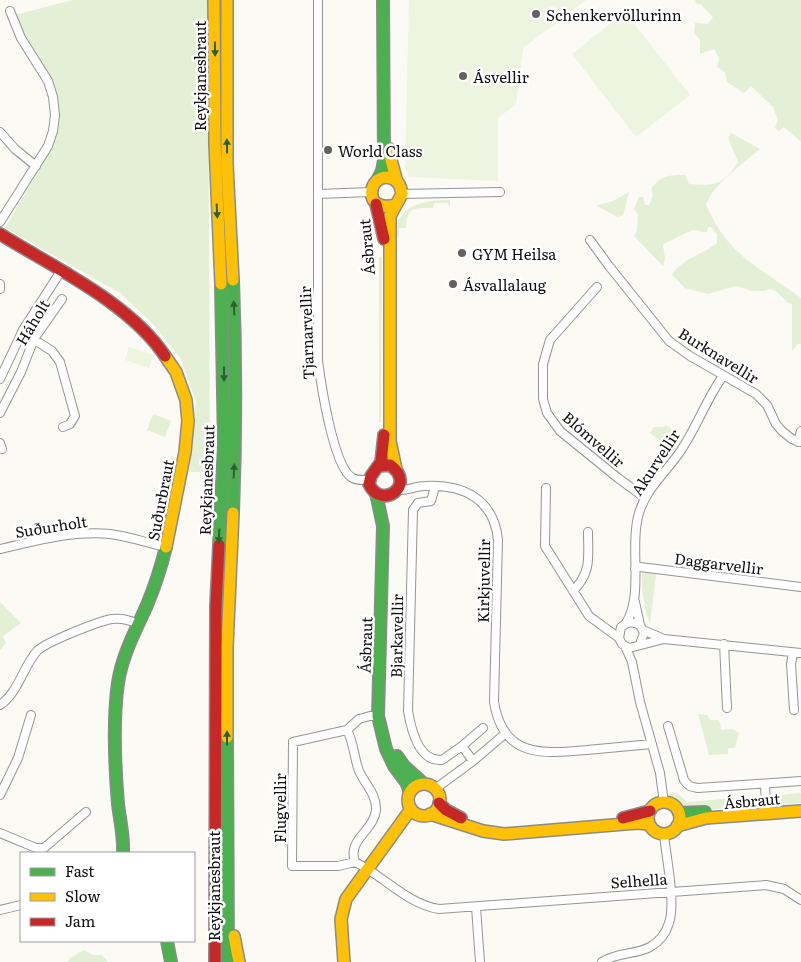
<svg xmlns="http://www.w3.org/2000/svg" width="801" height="962" font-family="Literata,serif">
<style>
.green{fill:#e4f0d6}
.pitch{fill:#edf4e0}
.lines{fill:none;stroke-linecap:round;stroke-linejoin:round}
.street-casing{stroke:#959593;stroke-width:10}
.fast-casing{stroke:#8c8b89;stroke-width:14}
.slow-casing{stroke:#8c8b89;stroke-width:14}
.jam-casing{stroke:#8c8b89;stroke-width:14}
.street{stroke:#fefefe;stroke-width:8}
.fast{stroke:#4caf50;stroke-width:11}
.slow{stroke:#ffc107;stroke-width:11}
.jam{stroke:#c62828;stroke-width:11}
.oneway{fill:#2e5f30}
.poi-dot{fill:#626160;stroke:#fff;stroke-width:2}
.labels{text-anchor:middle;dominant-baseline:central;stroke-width:5;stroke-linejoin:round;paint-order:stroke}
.poi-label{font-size:15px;fill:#0f0f0f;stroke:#fff;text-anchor:start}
.street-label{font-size:15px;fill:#0f0f0f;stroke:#fff}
</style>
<rect width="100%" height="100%" fill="#fbfaf5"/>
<path class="green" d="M 72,0 L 208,0 L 210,472 L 189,472 L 196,402 L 181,359 L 153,324 L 120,293 L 5,228 L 54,144 L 57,119 L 54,99 L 8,17 Z
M 695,0 L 801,0 L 801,142 L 784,127 L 779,131 L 775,128 L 778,120 L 773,107 L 751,86 L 744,93 L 727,82 L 725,72 L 717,67 L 719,58 L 714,49 L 700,54 L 700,40 L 694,33 L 695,23 L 708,24 L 713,17 L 700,4 L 697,5 Z
M 731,133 L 760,149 C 744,163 712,185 706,205 C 712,217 718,229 726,239 C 746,264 776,279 801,298 L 801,344 L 798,344 L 792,351 L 792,304 L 788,303 L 776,291 L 770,289 L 764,291 L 752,291 L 736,286 L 708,294 L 685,288 L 672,275 C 678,261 705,253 717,243 L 717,234 L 711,227 L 708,227 L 707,232 C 701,233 699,230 694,230 C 690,231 666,242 663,245 L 665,259 L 663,266 L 634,236 L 637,231 L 638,214 L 634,209 L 639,197 L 643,197 L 645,205 L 649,205 C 652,199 654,196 651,189 C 661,175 669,175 685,175 L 689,184 C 716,186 723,185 738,162 L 728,138 Z
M 629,192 L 623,215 L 618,217 L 597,206 L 598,205 L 613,201 Z
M 450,200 L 450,208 L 448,203 L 434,203 L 433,208 C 414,208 407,206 406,228 L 399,228 L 399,236 L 397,238 C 392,205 426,200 450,200 Z
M 379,257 L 382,257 L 381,422 L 379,422 Z
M 153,414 L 171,421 L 165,437 L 147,430 Z
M 666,425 L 678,433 L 669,448 L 650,433 L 654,427 L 664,427 Z
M 642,572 L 656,574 L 650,624 C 643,607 642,591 642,572 Z
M 0,602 L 21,623 L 3,636 L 6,643 L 0,650 Z
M 698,714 L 707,715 L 710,720 L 718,720 L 720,723 L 721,730 L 733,729 L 739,733 L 735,748 L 728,748 L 728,754 L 709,755 Z
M 672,792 L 677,793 L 687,802 L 761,796 L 761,798 L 755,806 L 704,810 L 679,808 L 669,794 Z
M 801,793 L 801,803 C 790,803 772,809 767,796 Z
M 84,950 L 93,955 L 102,955 L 107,960 L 107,962 L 68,962 L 70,958 Z"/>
<path class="pitch" d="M 409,0 L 586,0 L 523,48 L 516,104 L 498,118 L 498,181 L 409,177 L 405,168 Z
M 625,12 L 690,95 L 636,137 L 572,54 Z
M 129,347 L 153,355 L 149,368 L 125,360 Z"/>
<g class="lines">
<defs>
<path id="street" d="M 318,0 L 318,361 C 321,384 333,464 351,477 C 356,481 364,480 370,480
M 0,132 L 15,149 L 36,166
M 318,194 L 371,192
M 402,194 L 500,192
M 0,222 L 48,146 L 53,131 L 55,115 L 53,97 L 48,81 L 21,38 L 10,11
M 590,240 L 609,266 L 669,341 L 690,356 L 756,394 L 767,405 L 776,424 L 782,431 L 792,439 L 801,442
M 0,284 L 0,289
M 597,287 L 550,340 L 543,364 L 543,399 L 547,413 L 560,431 L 618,478 L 645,498
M 22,332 L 52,351 L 60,362 L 75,416 L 70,424 L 63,427
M 0,379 L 23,330 L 61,271
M 0,413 L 21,372 L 34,339 L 62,299
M 798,442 L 801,431
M 0,443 L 2,449
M 435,487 L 431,501 L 418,503 L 413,510 L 408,711 C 411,729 419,762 442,760 L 462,746 L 473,761
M 546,488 L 545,546 L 589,616 L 619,638
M 398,490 C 408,491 415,486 425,486 C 463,484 494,499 498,540 L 494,702 C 503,758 542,754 587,750 C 608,748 630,746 652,744
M 0,549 C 36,541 73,530 110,534 C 128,536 147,543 166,547
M 635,569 L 640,567 L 801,587
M 573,591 C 592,572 588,557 588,532
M 635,602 L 640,625
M 626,623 C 644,595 629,547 639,513 C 646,490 663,475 677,456 C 695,432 705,401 723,376
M 643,630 L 664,639
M 640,644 L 644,633 L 640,625 C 632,621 628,622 621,627 L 619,638 L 622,644 L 629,648 L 664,639 L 801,653
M 724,644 L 727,708
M 625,646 L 632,662 L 640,702 L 660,773 L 664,803
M 793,653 L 791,664 L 794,710
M 0,705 C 18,693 23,667 37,651 C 46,642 99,621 112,619 C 121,618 130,620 138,624
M 378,716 L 370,716 L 359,719 L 347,730 L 293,742 L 292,866 L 338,866 L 355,862 C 384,876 407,904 439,909 L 766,885 L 784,889 L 801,900
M 668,726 L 684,780 C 688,786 691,787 698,788 L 801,781
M 347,730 C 354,743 354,758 359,771 C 365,784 377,795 376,810 C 374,831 347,839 355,862
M 462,746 L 483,728
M 765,784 L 766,808
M 435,789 L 473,761 L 506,733
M 0,795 L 18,758 L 31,715
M 0,833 L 36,848 L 44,848 L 86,812
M 476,907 L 480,962
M 0,910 L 21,905
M 602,962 C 617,952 635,955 650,947 C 659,942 666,933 669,923 C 676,902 666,857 664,834"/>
<path id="fast" d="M 377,181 L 382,171 L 384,160 L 383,0
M 233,280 C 236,357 236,435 233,513
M 376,493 L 383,526 L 378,716 L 386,749 L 394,766 L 406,782 L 410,792
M 219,545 L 224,445 L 221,284
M 227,737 L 228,962
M 397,756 L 404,766 L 424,784
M 679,813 L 705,812
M 123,853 C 124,836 120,821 118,804 C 115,768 113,718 118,683 C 122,655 136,630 147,605 C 155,586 161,567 166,547
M 167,941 L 171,962"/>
<path id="slow" d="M 214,0 L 215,144 L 221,284
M 227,0 L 227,165 L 233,280
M 390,149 L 391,160 L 397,182
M 395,205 C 361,214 368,171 391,178 C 398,180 401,187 402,194 L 390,216 L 390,441 L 396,469
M 165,356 L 176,372 L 186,400 L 188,421 L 185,452 L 166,547
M 227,737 L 227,647 L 233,513
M408 800a16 16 0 1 1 32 0a16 16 0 1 1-32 0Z
M648 818a16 16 0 1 1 32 0a16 16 0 1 1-32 0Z
M 430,814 L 483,831 L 504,834 L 637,823 L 649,824
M 677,826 L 706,818 L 801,811
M 234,936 L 239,962
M 344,962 L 341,919 L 346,899 L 411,809"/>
<path id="jam" d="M 376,204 L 384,239
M 0,234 C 53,267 130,303 165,356
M 379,466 L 390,465 C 418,485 381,511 369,484 L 371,476 L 381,462 L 384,435
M 439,803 L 446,810 L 461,818
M 623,818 L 650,811
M 215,962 L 216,606 L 219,545"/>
</defs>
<use href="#street" class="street-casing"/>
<use href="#fast" class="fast-casing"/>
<use href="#slow" class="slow-casing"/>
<use href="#jam" class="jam-casing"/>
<use href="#street" class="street"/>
<use href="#fast" class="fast"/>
<use href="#slow" class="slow"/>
<use href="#jam" class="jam"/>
</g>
<defs><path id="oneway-solid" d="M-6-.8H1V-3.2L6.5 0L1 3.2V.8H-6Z" transform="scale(1.25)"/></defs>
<g class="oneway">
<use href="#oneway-solid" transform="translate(215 49) rotate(89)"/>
<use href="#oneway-solid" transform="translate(227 146) rotate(-91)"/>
<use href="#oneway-solid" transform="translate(217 211) rotate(87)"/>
<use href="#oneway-solid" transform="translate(234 308) rotate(-93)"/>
<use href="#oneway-solid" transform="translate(224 374) rotate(90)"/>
<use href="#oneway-solid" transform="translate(234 471) rotate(-87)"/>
<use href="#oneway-solid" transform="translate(219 536) rotate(93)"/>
<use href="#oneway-solid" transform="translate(227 738) rotate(-90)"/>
</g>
<g class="poi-dot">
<circle cx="536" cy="14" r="5"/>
<circle cx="463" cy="76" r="5"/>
<circle cx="328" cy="150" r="5"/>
<circle cx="462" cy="253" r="5"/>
<circle cx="453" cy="284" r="5"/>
</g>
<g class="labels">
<g class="poi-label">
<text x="546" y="14">Schenkervöllurinn</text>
<text x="473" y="76">Ásvellir</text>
<text x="338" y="150">World Class</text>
<text x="472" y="253">GYM Heilsa</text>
<text x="463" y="284">Ásvallalaug</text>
</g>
<g class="street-label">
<text transform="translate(199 76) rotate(-90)">Reykjanesbraut</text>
<text transform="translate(366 247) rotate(-95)">Ásbraut</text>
<text transform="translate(32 322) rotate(-59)">Háholt</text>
<text transform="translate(306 333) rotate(-92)">Tjarnarvellir</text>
<text transform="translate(719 355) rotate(32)">Burknavellir</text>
<text transform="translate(594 439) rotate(41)">Blómvellir</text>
<text transform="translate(655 462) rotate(-57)">Akurvellir</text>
<text transform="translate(206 480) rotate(-88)">Reykjanesbraut</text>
<text transform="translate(160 500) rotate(-79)">Suðurbraut</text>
<text transform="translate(51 526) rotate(-9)">Suðurholt</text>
<text transform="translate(719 563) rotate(7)">Daggarvellir</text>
<text transform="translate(483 581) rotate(-89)">Kirkjuvellir</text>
<text transform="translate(396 636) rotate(-89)">Bjarkavellir</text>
<text transform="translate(365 645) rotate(-88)">Ásbraut</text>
<text transform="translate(752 800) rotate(-5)">Ásbraut</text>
<text transform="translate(279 808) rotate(-90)">Flugvellir</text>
<text transform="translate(639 880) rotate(-4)">Selhella</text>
<text transform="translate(213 886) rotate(-90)">Reykjanesbraut</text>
</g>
</g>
<rect x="20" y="852" width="175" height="90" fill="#ffffff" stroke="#9f9f9f"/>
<rect x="30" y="868" width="25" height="8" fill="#4caf50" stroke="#9f9f9f"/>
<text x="65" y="877" font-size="15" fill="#0f0f0f">Fast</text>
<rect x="30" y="893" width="25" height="8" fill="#ffc107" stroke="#9f9f9f"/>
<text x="65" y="902" font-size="15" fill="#0f0f0f">Slow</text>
<rect x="30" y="918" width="25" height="8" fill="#c62828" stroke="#9f9f9f"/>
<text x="65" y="927" font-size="15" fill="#0f0f0f">Jam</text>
</svg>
